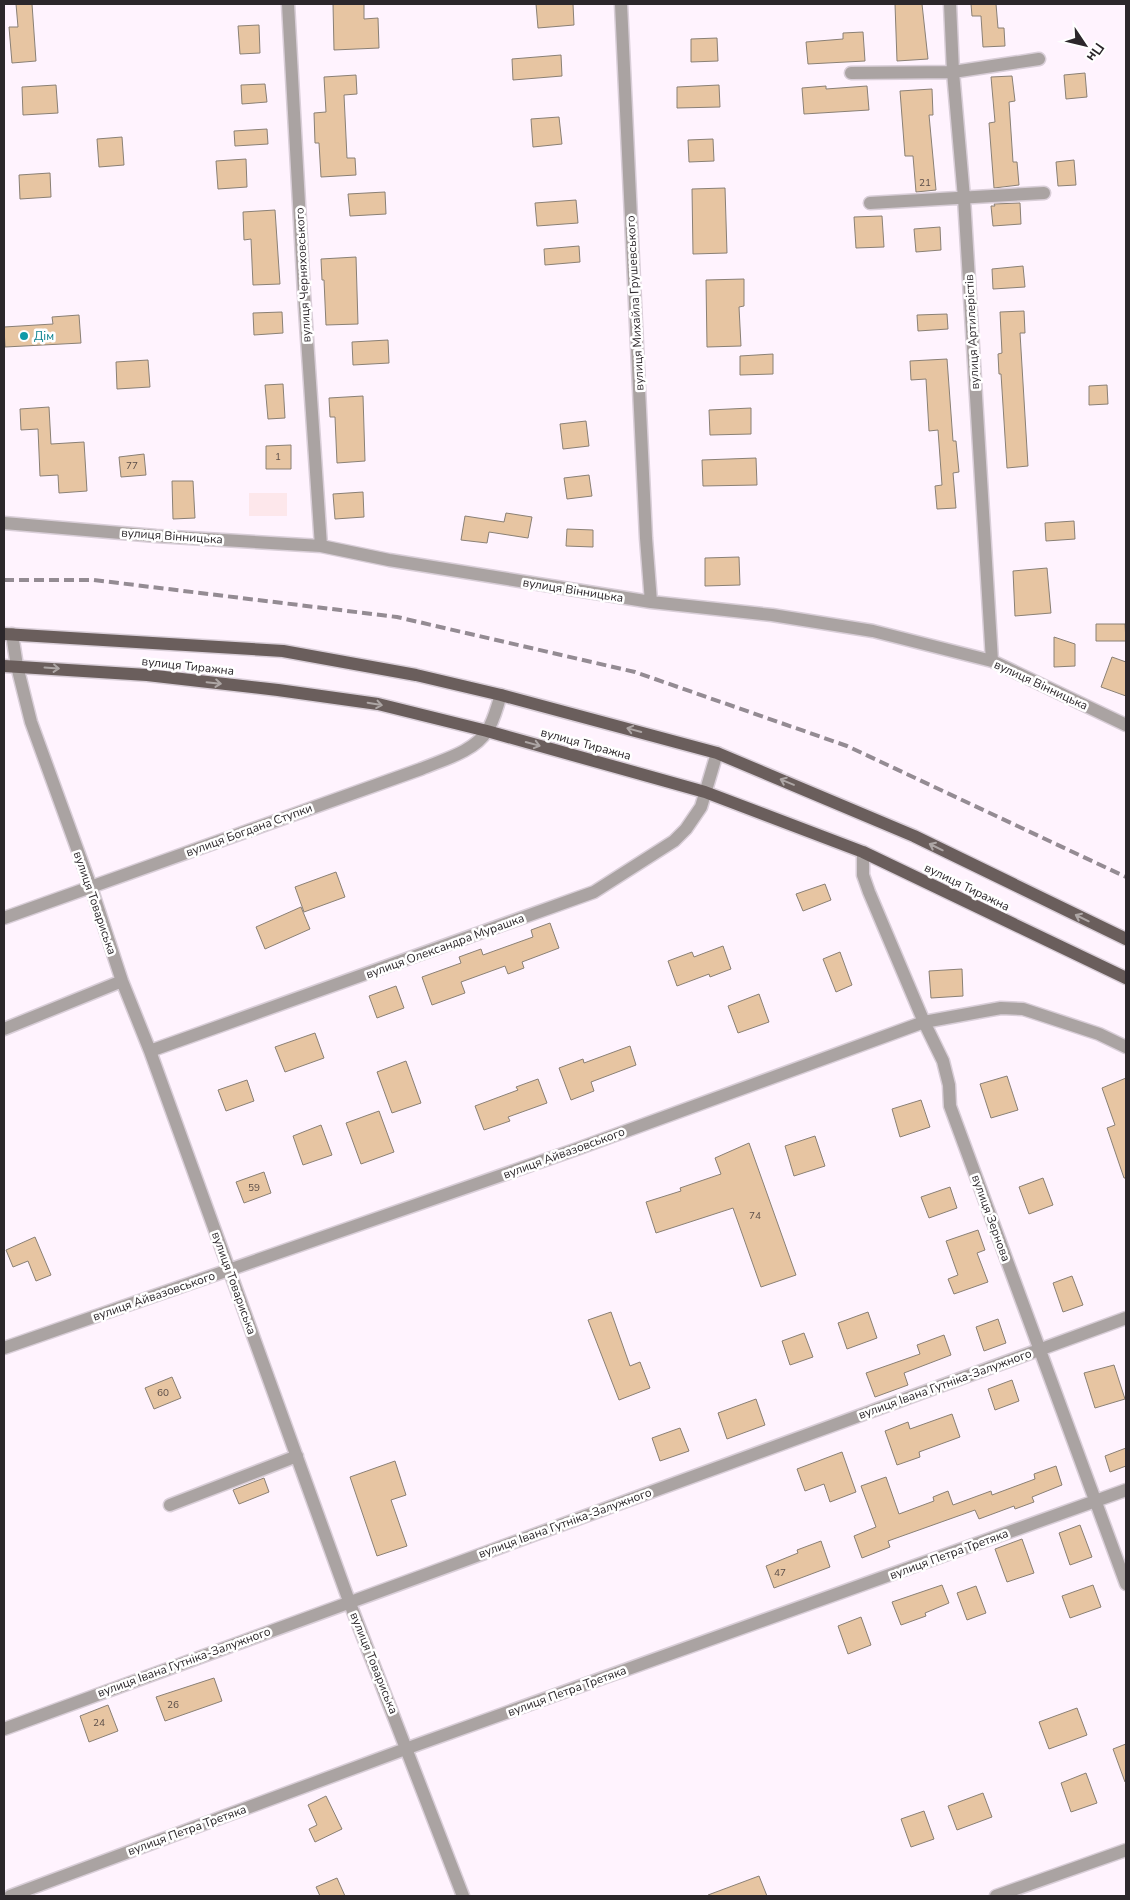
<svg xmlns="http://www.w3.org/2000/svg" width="1130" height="1900" font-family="'Nunito Sans',sans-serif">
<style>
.commercial{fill:#fde7eb}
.building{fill:#e7c5a2;stroke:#8a8075}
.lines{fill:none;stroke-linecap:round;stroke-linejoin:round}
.minor-casing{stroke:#d9ced8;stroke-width:15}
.major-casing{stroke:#d9ced8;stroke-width:15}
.minor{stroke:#aaa3a2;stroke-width:12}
.major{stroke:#6a5e5c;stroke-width:12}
.rail{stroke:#948b93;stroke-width:4;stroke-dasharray:10 5;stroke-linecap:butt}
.oneway{stroke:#ada6a5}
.culture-dot{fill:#0f9aa8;stroke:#fff;stroke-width:2}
.labels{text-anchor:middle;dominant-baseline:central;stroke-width:5;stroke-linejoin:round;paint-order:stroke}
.number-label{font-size:10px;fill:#5b4e49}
.street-label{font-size:12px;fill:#2c272b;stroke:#fff}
.culture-label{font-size:12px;fill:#0d838f;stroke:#fff;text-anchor:start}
</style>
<rect width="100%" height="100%" fill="#fff3fe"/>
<path class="commercial" d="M 249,493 L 287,493 L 287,516 L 249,516 Z"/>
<path class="building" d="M 16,4 L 32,4 L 36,61 L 12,63 L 9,27 L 18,27 Z
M 333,4 L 364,4 L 364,19 L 378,18 L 379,48 L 334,50 Z
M 536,4 L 573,4 L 574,25 L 538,28 Z
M 895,4 L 922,4 L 928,59 L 897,61 Z
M 971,4 L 996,4 L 998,28 L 1004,28 L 1005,46 L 983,47 L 981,16 L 972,16 Z
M 259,25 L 260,53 L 240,54 L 238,26 Z
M 863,32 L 865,61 L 808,64 L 806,42 L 843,39 L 843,33 Z
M 717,38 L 718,61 L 691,62 L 691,39 Z
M 561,55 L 562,76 L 513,80 L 512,59 Z
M 1085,73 L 1087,97 L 1066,99 L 1064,75 Z
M 356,75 L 357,94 L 344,95 L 347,158 L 355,158 L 356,175 L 321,177 L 319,143 L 315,143 L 314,113 L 326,112 L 324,77 Z
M 1012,76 L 1015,101 L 1009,102 L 1013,162 L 1017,162 L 1019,185 L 994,188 L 989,123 L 995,122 L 991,77 Z
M 265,84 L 267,102 L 242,104 L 241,85 Z
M 56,85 L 58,113 L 23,115 L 22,87 Z
M 719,85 L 720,107 L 677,108 L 677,87 Z
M 826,86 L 826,89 L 867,86 L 869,110 L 804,114 L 802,88 Z
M 932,89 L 933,115 L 929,115 L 936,190 L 916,192 L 913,156 L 905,156 L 900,91 Z
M 559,117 L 562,144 L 533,147 L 531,119 Z
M 267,129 L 268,144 L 235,146 L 234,131 Z
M 122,137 L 124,165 L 99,167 L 97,139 Z
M 713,139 L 714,161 L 689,162 L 688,140 Z
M 246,159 L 247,187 L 218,189 L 216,161 Z
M 1074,160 L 1076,185 L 1058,186 L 1056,162 Z
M 50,173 L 51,197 L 20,199 L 19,175 Z
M 725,188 L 727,253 L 693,254 L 692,189 Z
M 385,192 L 386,214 L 350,216 L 348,194 Z
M 576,200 L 578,223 L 537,226 L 535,203 Z
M 1020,203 L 1021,224 L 993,226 L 991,206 L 995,206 L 994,204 Z
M 275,210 L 280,284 L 253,285 L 251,239 L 244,240 L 243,212 Z
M 882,216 L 884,247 L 856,248 L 854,217 Z
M 940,227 L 941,250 L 916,252 L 914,229 Z
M 579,246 L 580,262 L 545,265 L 544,249 Z
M 356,257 L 358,324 L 326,325 L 324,280 L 322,280 L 321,259 Z
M 1023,266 L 1025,287 L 993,289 L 992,269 Z
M 744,279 L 744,306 L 739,307 L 741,346 L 707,347 L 706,280 Z
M 1024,311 L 1025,333 L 1020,333 L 1028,466 L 1007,468 L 1001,374 L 999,374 L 998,354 L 1002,353 L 1000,312 Z
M 282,312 L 283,333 L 254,335 L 253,313 Z
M 947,314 L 948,329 L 918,331 L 917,315 Z
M 79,315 L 81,343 L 5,347 L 4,327 L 53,324 L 52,317 Z
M 388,340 L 389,363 L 353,365 L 352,342 Z
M 773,354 L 773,374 L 740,375 L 740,356 Z
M 947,359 L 953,441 L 956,441 L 959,472 L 953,473 L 956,508 L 937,509 L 935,486 L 942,485 L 938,430 L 929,431 L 926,379 L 911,380 L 910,361 Z
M 148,360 L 150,387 L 117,389 L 116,362 Z
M 283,384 L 285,418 L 268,419 L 265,385 Z
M 1107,385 L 1108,404 L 1089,405 L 1089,386 Z
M 363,396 L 365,461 L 337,463 L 335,417 L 330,417 L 329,398 Z
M 49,407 L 51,444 L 84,442 L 87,491 L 59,493 L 58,475 L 40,476 L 38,429 L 21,430 L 20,409 Z
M 751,408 L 751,434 L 710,435 L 709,410 Z
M 586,421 L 589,446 L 563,449 L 560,424 Z
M 291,445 L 291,469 L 266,469 L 266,446 Z
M 144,454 L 146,475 L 121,477 L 119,457 Z
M 756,458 L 757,485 L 703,486 L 702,460 Z
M 589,475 L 592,496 L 567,499 L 564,478 Z
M 172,481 L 193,481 L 195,518 L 173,519 Z
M 363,492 L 364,517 L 335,519 L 333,494 Z
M 506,513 L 532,517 L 528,538 L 489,532 L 487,543 L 461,540 L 465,516 L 504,522 Z
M 1074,521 L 1075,539 L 1046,541 L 1045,523 Z
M 567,529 L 593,530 L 593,547 L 566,546 Z
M 739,557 L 740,585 L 705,586 L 705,558 Z
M 1047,568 L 1051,613 L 1015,616 L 1013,571 Z
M 1096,624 L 1125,624 L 1126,641 L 1096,641 Z
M 1054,637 L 1075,644 L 1075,666 L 1054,667 Z
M 1112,657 L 1126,662 L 1126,696 L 1101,687 Z
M 336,872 L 345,897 L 304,912 L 295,887 Z
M 825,884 L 831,900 L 803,911 L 796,894 Z
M 301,907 L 310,929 L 265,949 L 256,927 Z
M 550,923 L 559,948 L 522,962 L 524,968 L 508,974 L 505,966 L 461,982 L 465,993 L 432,1005 L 422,977 L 461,963 L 459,957 L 481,949 L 483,955 L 533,937 L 531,930 Z
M 723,946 L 731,969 L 710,977 L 709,974 L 677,986 L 668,961 L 692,952 L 694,957 Z
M 840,952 L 852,985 L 836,992 L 823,959 Z
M 962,969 L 963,996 L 931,998 L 929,971 Z
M 396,986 L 404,1008 L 377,1018 L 369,996 Z
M 759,994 L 769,1022 L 738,1033 L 728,1006 Z
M 315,1033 L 324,1058 L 285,1072 L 275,1047 Z
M 630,1046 L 636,1065 L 591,1082 L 594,1091 L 571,1100 L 559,1068 L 583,1059 L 584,1063 Z
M 406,1061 L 421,1103 L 392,1113 L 377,1072 Z
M 1007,1076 L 1018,1110 L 991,1118 L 980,1084 Z
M 1126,1078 L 1126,1178 L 1124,1178 L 1107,1128 L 1115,1125 L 1102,1088 Z
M 538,1079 L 547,1103 L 508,1117 L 510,1121 L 484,1130 L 475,1106 L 518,1090 L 516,1087 Z
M 247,1080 L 254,1101 L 226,1111 L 218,1090 Z
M 921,1100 L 930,1127 L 900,1137 L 892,1109 Z
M 379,1111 L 394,1152 L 361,1164 L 346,1123 Z
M 321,1125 L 332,1155 L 303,1165 L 293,1136 Z
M 815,1136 L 825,1166 L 794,1176 L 785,1146 Z
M 749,1143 L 796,1275 L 761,1287 L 733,1208 L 656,1233 L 646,1202 L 681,1191 L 680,1188 L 721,1174 L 715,1158 Z
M 264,1172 L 271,1193 L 244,1203 L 236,1182 Z
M 1043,1178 L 1053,1205 L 1029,1214 L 1019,1187 Z
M 950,1187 L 957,1208 L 929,1218 L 921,1197 Z
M 978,1230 L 985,1250 L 977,1253 L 988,1282 L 954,1294 L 948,1279 L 958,1275 L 946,1241 Z
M 35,1237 L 51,1275 L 36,1281 L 28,1261 L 13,1267 L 6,1250 Z
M 1072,1276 L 1083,1305 L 1063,1312 L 1053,1283 Z
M 611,1312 L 630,1366 L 640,1362 L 650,1388 L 619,1400 L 588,1320 Z
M 868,1312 L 877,1338 L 847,1349 L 838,1323 Z
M 998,1319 L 1006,1343 L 984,1351 L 976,1327 Z
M 804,1333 L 813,1357 L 790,1365 L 782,1341 Z
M 944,1335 L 951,1355 L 904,1373 L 908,1385 L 875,1397 L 866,1373 L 920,1354 L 917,1345 Z
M 1114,1365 L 1125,1399 L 1095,1408 L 1084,1373 Z
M 172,1377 L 181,1398 L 154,1409 L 145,1388 Z
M 1012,1380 L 1019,1401 L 995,1410 L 988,1389 Z
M 756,1399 L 765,1425 L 727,1439 L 718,1413 Z
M 952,1414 L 960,1437 L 919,1452 L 920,1457 L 897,1465 L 885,1431 L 908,1422 L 910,1429 Z
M 680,1428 L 689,1451 L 660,1461 L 652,1438 Z
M 1126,1448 L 1126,1466 L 1110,1472 L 1105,1456 Z
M 842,1452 L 856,1492 L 830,1502 L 824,1484 L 805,1491 L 797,1469 Z
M 395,1461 L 406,1495 L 391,1500 L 407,1546 L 377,1556 L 350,1477 Z
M 1056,1466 L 1062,1485 L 1032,1497 L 1034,1502 L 1015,1509 L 1014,1506 L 979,1519 L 975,1510 L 888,1541 L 890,1547 L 862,1558 L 854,1536 L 876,1527 L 861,1486 L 886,1477 L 899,1514 L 934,1501 L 933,1497 L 948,1491 L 953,1505 L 991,1491 L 992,1495 L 1035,1479 L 1034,1474 Z
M 264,1478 L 269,1492 L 239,1504 L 233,1490 Z
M 1080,1525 L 1092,1557 L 1070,1565 L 1059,1533 Z
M 1022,1539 L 1034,1573 L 1007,1582 L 995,1549 Z
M 821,1541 L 830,1567 L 774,1588 L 766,1566 L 798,1553 L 797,1550 Z
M 942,1585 L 949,1603 L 925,1613 L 926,1616 L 901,1625 L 892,1602 Z
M 1093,1585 L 1101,1607 L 1070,1618 L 1062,1596 Z
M 976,1586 L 986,1613 L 967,1620 L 957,1593 Z
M 861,1617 L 871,1645 L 848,1654 L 838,1626 Z
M 214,1678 L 222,1701 L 165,1721 L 156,1697 Z
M 108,1705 L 118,1731 L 89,1742 L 80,1716 Z
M 1077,1708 L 1087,1735 L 1049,1749 L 1039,1722 Z
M 1126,1744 L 1126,1781 L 1125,1782 L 1113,1749 Z
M 1086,1773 L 1097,1803 L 1071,1812 L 1061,1783 Z
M 983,1793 L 992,1817 L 957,1830 L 948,1806 Z
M 326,1796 L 342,1829 L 315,1842 L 309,1829 L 317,1825 L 308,1805 Z
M 924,1811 L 934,1839 L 911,1847 L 901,1819 Z
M 759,1876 L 767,1896 L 708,1896 L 708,1895 Z
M 337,1878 L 345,1896 L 320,1896 L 316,1887 Z"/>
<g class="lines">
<defs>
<path id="minor" d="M 288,4 L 304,294 L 321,546
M 621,4 L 646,538 L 651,602
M 950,4 L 953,72 L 964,198 L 992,661
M 851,73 L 953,72 L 1039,59
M 870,203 L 1044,193
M 4,523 L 156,536 L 321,546 L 389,560 L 651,602 L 772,615 L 873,631 L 992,661 L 1126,725
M 12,634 L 17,666 L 31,722 L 91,887 L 122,981 L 150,1051 L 349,1601 L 463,1896
M 863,852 L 863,875 L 869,892 L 924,1022 L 943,1061 L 949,1085 L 950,1106 L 1126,1584
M 4,918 L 421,769 C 442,760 474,752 487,731 C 494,721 497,706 501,695
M 4,1029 L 122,981
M 150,1051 L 594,892 L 674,841 L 686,829 L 701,807 L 717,753
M 4,1348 L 577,1149 L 924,1022 L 1001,1008 L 1023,1009 L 1099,1034 L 1126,1047
M 170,1505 L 297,1456
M 4,1729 L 1126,1318
M 10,1896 L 408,1748 L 1126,1490
M 996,1896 L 1126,1850"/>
<path id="major" d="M 4,634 L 283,651 L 416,675 L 501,695 L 717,753 L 914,836 L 1126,939
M 4,666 L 147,675 L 278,690 L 378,704 L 487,731 L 705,792 L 863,852 L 1126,978"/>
</defs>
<use href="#minor" class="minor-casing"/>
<use href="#major" class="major-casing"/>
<use href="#minor" class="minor"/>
<use href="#major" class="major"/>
<path class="rail" d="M 4,580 L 94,580 L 397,617 L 635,672 L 847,746 L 1126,877"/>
</g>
<defs><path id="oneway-shaft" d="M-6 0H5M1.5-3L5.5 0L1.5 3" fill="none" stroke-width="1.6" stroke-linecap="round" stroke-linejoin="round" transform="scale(1.25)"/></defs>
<g class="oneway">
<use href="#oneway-shaft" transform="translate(52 668) rotate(4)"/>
<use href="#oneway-shaft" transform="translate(214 683) rotate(6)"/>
<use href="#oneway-shaft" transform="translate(375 704) rotate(10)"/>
<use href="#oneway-shaft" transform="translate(634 730) rotate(-165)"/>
<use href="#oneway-shaft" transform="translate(533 744) rotate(15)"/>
<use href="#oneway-shaft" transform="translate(787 782) rotate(-157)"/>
<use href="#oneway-shaft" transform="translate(936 847) rotate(-154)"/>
<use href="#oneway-shaft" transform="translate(1082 918) rotate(-154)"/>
</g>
<circle class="culture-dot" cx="24" cy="336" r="5"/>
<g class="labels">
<g class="number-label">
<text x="925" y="183">21</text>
<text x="278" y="457">1</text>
<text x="132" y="466">77</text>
<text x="254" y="1188">59</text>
<text x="755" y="1216">74</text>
<text x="163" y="1393">60</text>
<text x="780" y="1573">47</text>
<text x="173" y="1705">26</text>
<text x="99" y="1723">24</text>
</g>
<g class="street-label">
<text transform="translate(303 275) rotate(-93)">вулиця Черняховського</text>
<text transform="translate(635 303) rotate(-93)">вулиця Михайла Грушевського</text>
<text transform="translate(972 332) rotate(-93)">вулиця Артилерістів</text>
<text transform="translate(172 536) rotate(4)">вулиця Вінницька</text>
<text transform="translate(573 590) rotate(9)">вулиця Вінницька</text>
<text transform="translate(188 666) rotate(6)">вулиця Тиражна</text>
<text transform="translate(1041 685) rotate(25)">вулиця Вінницька</text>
<text transform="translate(586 744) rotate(15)">вулиця Тиражна</text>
<text transform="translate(249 830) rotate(-20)">вулиця Богдана Ступки</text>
<text transform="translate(967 887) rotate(26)">вулиця Тиражна</text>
<text transform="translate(95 903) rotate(71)">вулиця Товариська</text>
<text transform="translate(445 946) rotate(-20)">вулиця Олександра Мурашка</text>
<text transform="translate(564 1153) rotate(-20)">вулиця Айвазовського</text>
<text transform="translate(991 1218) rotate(70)">вулиця Зернова</text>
<text transform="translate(234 1283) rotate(70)">вулиця Товариська</text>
<text transform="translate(154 1296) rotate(-19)">вулиця Айвазовського</text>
<text transform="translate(945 1384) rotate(-20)">вулиця Івана Гутніка-Залужного</text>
<text transform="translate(565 1523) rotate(-20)">вулиця Івана Гутніка-Залужного</text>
<text transform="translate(949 1554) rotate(-20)">вулиця Петра Третяка</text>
<text transform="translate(184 1662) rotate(-20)">вулиця Івана Гутніка-Залужного</text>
<text transform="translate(374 1663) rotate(68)">вулиця Товариська</text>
<text transform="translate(567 1691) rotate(-20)">вулиця Петра Третяка</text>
<text transform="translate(187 1830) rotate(-20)">вулиця Петра Третяка</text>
</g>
<g class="culture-label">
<text x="34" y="336">Дім</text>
</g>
</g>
<rect width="1130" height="1900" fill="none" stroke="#2c272b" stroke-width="10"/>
<g transform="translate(1085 45) rotate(125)" stroke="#ffffff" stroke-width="4" paint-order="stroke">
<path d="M0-4L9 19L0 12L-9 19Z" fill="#2c272b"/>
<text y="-8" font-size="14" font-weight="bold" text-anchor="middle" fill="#2c272b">Пн</text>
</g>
</svg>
